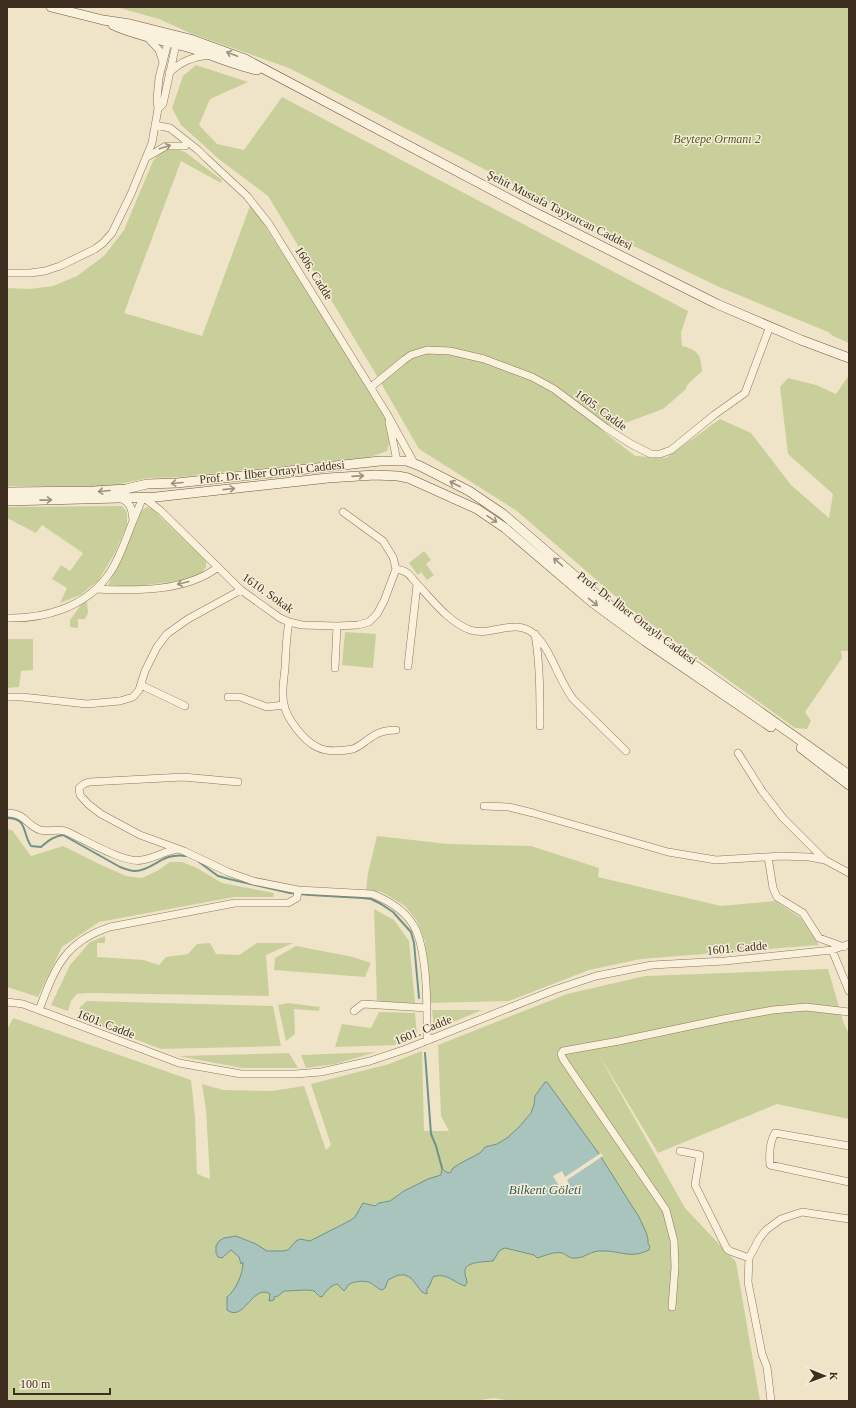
<svg xmlns="http://www.w3.org/2000/svg" width="856" height="1408" font-family="'Times New Roman',serif">
<style>
.green{fill:#c9cf9b}
.water{fill:#a9c4bc;stroke:#6f938a}
.pier{fill:#f0e4c8}
.lines{fill:none;stroke-linecap:round;stroke-linejoin:round}
.stream{stroke:#6f938a;stroke-width:2}
.street-casing{stroke:#8d765c;stroke-width:8}
.secondary-casing{stroke:#6f573f;stroke-width:10}
.street{stroke:#faf1dc;stroke-width:7}
.secondary{stroke:#faf1dc;stroke-width:9}
.oneway{stroke:#9c907e}
.labels{text-anchor:middle;dominant-baseline:central;stroke-width:3;stroke-linejoin:round;paint-order:stroke}
.park-label{font-size:12px;font-style:italic;fill:#4d5a26;stroke:#f7eed8}
.street-label{font-size:12px;fill:#3d2e20;stroke:#f7eed8}
.water-label{font-size:13px;font-style:italic;fill:#2f5d5a;stroke:#f7eed8}
</style>
<rect width="100%" height="100%" fill="#f0e4c8"/>
<path class="green" d="M 116,7 L 849,7 L 849,343 L 833,336 L 828,332 L 717,286 L 615,237 L 289,68 L 190,33 L 159,19 Z
M 196,65 L 248,82 L 210,99 L 199,125 L 217,144 L 244,150 L 282,97 L 688,311 L 681,333 L 682,346 C 698,350 701,355 702,371 L 688,384 L 685,390 L 663,409 L 628,422 L 599,428 L 635,456 L 666,458 L 720,419 L 751,433 L 791,485 L 829,518 L 833,494 L 788,454 L 780,387 L 788,378 L 816,385 L 836,394 L 849,375 L 849,651 L 841,651 L 842,658 L 805,712 L 811,721 L 807,729 L 795,728 L 630,609 L 517,511 L 419,449 L 374,371 L 268,196 L 220,160 L 181,125 L 172,108 L 183,76 Z
M 173,148 L 185,152 L 222,180 L 221,183 L 181,161 L 124,313 L 202,336 L 250,206 L 258,214 L 270,234 L 385,415 L 390,439 L 387,451 L 370,457 L 181,477 L 149,478 L 110,486 L 7,486 L 7,288 L 30,289 L 53,286 L 77,276 L 104,256 L 124,230 L 153,161 L 161,151 Z
M 122,506 L 127,512 L 127,525 L 115,553 L 98,581 L 80,595 L 60,603 L 67,588 L 52,579 L 61,565 L 70,571 L 83,553 L 42,525 L 36,533 L 7,518 L 7,507 Z
M 147,507 L 152,509 L 206,561 L 206,567 L 201,574 L 183,580 L 133,587 L 108,585 L 123,555 L 142,510 Z
M 424,551 L 431,560 L 426,564 L 434,575 L 427,580 L 421,572 L 418,575 L 409,563 Z
M 85,602 L 87,602 L 88,613 L 85,619 L 78,619 L 78,628 L 70,627 L 70,620 L 81,605 Z
M 345,632 L 376,634 L 373,668 L 342,665 Z
M 7,639 L 33,639 L 33,670 L 21,671 L 19,687 L 7,688 Z
M 7,829 L 12,830 L 31,856 L 63,846 L 101,865 L 126,876 L 142,878 L 157,871 L 170,862 L 182,862 L 197,868 L 222,883 L 274,893 L 273,897 L 234,897 L 99,922 L 62,947 L 38,997 L 7,987 Z
M 377,836 L 448,844 L 531,846 L 599,868 L 598,877 L 721,906 L 775,901 L 801,918 L 819,945 L 641,959 L 589,970 L 509,1001 L 431,1003 L 425,942 L 417,921 L 405,906 L 382,892 L 366,890 L 368,873 Z
M 374,909 L 394,920 L 409,941 L 415,1003 L 377,1002 Z
M 105,936 L 105,943 L 97,943 L 97,957 L 144,960 L 159,965 L 166,957 L 188,954 L 197,944 L 210,943 L 216,954 L 239,955 L 257,943 L 293,943 L 266,955 L 269,996 L 87,993 L 77,994 L 71,1001 L 68,1011 L 51,1005 L 70,965 L 90,942 Z
M 296,946 L 353,957 L 371,963 L 365,977 L 274,970 L 275,958 Z
M 828,969 L 844,1024 L 849,1034 L 849,1119 L 777,1104 L 658,1153 L 596,1050 L 685,1208 L 736,1262 L 760,1401 L 511,1401 L 494,1398 L 474,1401 L 7,1401 L 7,1030 L 13,1018 L 191,1080 L 195,1117 L 197,1174 L 210,1179 L 206,1110 L 202,1084 L 223,1090 L 272,1091 L 304,1086 L 326,1150 L 331,1145 L 311,1084 L 389,1064 L 422,1051 L 424,1131 L 449,1131 L 441,1116 L 438,1045 L 567,994 L 645,976 Z
M 87,1001 L 273,1006 L 281,1046 L 161,1049 L 77,1017 L 80,1007 Z
M 288,1003 L 320,1007 L 319,1011 L 294,1009 L 295,1034 L 286,1041 L 278,1005 Z
M 432,1010 L 482,1010 L 434,1030 Z
M 379,1012 L 415,1013 L 417,1036 L 396,1045 L 335,1047 L 342,1024 L 371,1028 Z
M 376,1052 L 335,1064 L 306,1068 L 301,1055 Z
M 289,1053 L 298,1068 L 242,1068 L 178,1056 Z"/>
<path class="water" d="M 545,1082 L 547,1082 L 599,1154 L 639,1217 L 646,1232 L 648,1239 L 648,1244 L 650,1246 L 649,1250 C 630,1259 622,1251 603,1251 C 591,1250 585,1258 576,1258 C 570,1259 567,1255 562,1253 C 554,1251 545,1256 537,1258 L 534,1255 L 505,1248 L 500,1250 L 493,1261 C 485,1262 463,1261 465,1273 C 465,1277 467,1279 467,1283 L 465,1286 C 453,1282 446,1272 433,1277 L 429,1287 L 427,1288 L 427,1294 L 422,1292 L 411,1278 L 405,1275 L 398,1275 L 388,1280 L 385,1288 L 382,1290 C 377,1289 375,1285 371,1283 C 365,1280 354,1281 348,1285 C 347,1287 346,1289 344,1291 L 337,1284 C 330,1286 326,1291 322,1297 L 319,1296 C 319,1296 315,1292 314,1291 C 311,1289 290,1291 284,1291 L 278,1296 L 274,1297 L 274,1300 L 269,1301 L 270,1294 C 253,1283 244,1323 227,1310 L 227,1297 C 236,1290 243,1274 243,1262 L 241,1264 L 239,1257 L 231,1250 L 222,1258 L 218,1257 L 216,1253 L 216,1246 L 219,1241 L 224,1238 L 236,1236 L 256,1244 L 267,1251 L 283,1251 L 288,1250 L 296,1241 L 300,1239 L 310,1241 L 351,1220 L 355,1217 L 363,1203 L 375,1206 L 379,1203 L 390,1201 L 404,1191 L 428,1179 L 441,1175 L 442,1168 L 446,1172 L 450,1173 L 453,1168 L 459,1164 L 480,1153 L 485,1147 L 497,1144 L 507,1138 L 519,1127 L 531,1113 L 534,1105 L 535,1096 Z"/>
<path class="pier" d="M 601,1153 L 603,1156 L 567,1180 L 570,1186 L 562,1191 L 553,1176 L 562,1171 L 565,1177 Z"/>
<g class="lines">
<path class="stream" d="M 7,818 C 28,818 22,833 31,846 L 41,847 C 48,841 54,836 63,835 L 120,867 C 125,869 130,871 135,871 C 155,870 161,852 186,856
M 199,862 L 218,876 L 229,879 L 290,893 L 310,895 L 363,898 L 371,899 L 381,904 L 393,912 L 411,932 L 414,943 L 419,998
M 425,1053 L 431,1134 L 436,1146 L 442,1168"/>
<defs>
<path id="street" d="M 147,37 L 159,50 L 163,62
M 169,73 C 181,61 193,57 209,55
M 158,109 L 163,104 L 176,44
M 155,125 L 170,128 L 198,150 L 205,157 L 247,196 L 269,224 L 387,414 L 414,463
M 147,157 L 166,146 L 185,146
M 7,273 L 30,273 L 45,271 L 60,266 L 95,249 L 103,243 L 112,233 L 131,194 L 152,143 L 158,109 L 157,99 L 159,78 L 168,42
M 371,387 L 404,360 L 411,355 L 427,350 L 450,351 L 484,359 L 532,377 L 554,389 L 606,428 L 631,444 L 651,454 L 660,454 L 671,450 L 714,415 L 745,393 L 770,326
M 389,422 L 397,461
M 122,499 C 131,503 132,510 133,520
M 343,512 L 383,541 L 393,557 L 396,569
M 396,569 C 410,571 410,577 419,586 C 434,602 449,622 470,630 C 491,637 515,617 534,634 C 550,647 559,681 573,699 L 626,751
M 96,589 C 134,591 186,592 218,567
M 7,618 C 43,619 83,608 106,578 C 116,566 122,549 128,534 C 132,522 138,510 143,497 L 161,511 L 241,590 L 280,618 L 289,622 L 302,625 L 337,626 L 358,625 L 369,622 L 377,614 L 384,601 L 396,569
M 289,622 C 286,637 286,652 285,668 C 284,679 281,693 284,704 C 286,718 304,741 317,747 C 326,752 342,751 353,749 C 358,747 362,744 366,741 C 376,733 384,730 396,730
M 535,634 C 540,664 540,695 540,726
M 408,666 L 417,585
M 335,668 L 337,626
M 141,685 L 185,706
M 7,697 L 22,697 L 87,704 L 120,701 L 133,697 L 139,690 L 145,671 L 157,647 L 167,634 L 188,619 L 241,590
M 228,697 L 240,697 L 267,707 L 284,705
M 738,753 L 762,791 L 783,818 L 825,860 L 849,873
M 238,782 L 183,777 L 89,782 L 84,784 L 79,788 L 80,795 L 88,804 L 101,814 L 140,835 L 184,851 L 228,872 L 253,881 L 298,890 L 372,894 C 390,901 408,913 416,930 C 428,958 427,1010 427,1040
M 484,806 L 509,807 L 533,813 L 668,852 L 716,860 L 781,856 L 809,857 L 825,860
M 7,813 C 25,813 26,825 40,830 C 48,832 57,829 65,831 C 84,839 124,864 142,860 C 155,858 165,851 178,849
M 768,857 L 773,888 L 777,897 L 803,913 L 819,938 L 844,947
M 832,950 L 849,991
M 7,1002 L 23,1004 L 179,1063 L 241,1074 L 295,1074 L 321,1072 L 370,1061 L 406,1049 L 554,990 L 596,976 L 652,965 L 725,961 L 832,950 L 849,944
M 39,1010 C 55,968 64,942 110,927 L 235,903 L 288,903 L 297,898 L 298,890
M 354,1011 L 363,1004 L 427,1008
M 849,1146 L 775,1133 C 769,1143 769,1154 770,1165 L 849,1182
M 680,1151 L 700,1155 L 695,1185 L 727,1249 L 730,1251 L 749,1258
M 672,1307 L 675,1267 L 674,1241 L 666,1210 L 563,1059 L 561,1054 L 563,1051 L 619,1041 L 723,1019 L 773,1010 L 806,1007 L 849,1012
M 771,1401 L 767,1367 L 762,1354 L 748,1282 L 749,1258 L 759,1239 L 766,1230 L 781,1219 L 802,1212 L 849,1219"/>
<path id="secondary" d="M 51,7 L 103,20 L 130,24 L 190,39 L 245,59 L 532,211 L 673,282 L 717,304 L 801,340 L 849,358
M 113,25 C 137,36 162,40 187,47 C 210,54 233,65 257,70
M 7,492 L 94,491 L 126,489 L 147,484 L 177,483 L 380,461 L 407,461 L 420,466 L 469,491 L 503,514 L 604,601 L 849,775
M 7,501 L 156,497 L 328,478 L 375,475 L 398,476 L 408,478 L 477,509 L 505,528 L 593,603 L 645,641 L 771,727
M 801,748 L 849,785"/>
</defs>
<use href="#street" class="street-casing"/>
<use href="#secondary" class="secondary-casing"/>
<use href="#street" class="street"/>
<use href="#secondary" class="secondary"/>
</g>
<defs><path id="oneway-shaft" d="M-6 0H5M1.5-3L5.5 0L1.5 3" fill="none" stroke-width="1.6" stroke-linecap="round" stroke-linejoin="round"/></defs>
<g class="oneway">
<use href="#oneway-shaft" transform="translate(232 54) rotate(-159)"/>
<use href="#oneway-shaft" transform="translate(165 147) rotate(-18)"/>
<use href="#oneway-shaft" transform="translate(358 476) rotate(-4)"/>
<use href="#oneway-shaft" transform="translate(177 483) rotate(175)"/>
<use href="#oneway-shaft" transform="translate(455 484) rotate(-153)"/>
<use href="#oneway-shaft" transform="translate(229 489) rotate(-6)"/>
<use href="#oneway-shaft" transform="translate(104 491) rotate(175)"/>
<use href="#oneway-shaft" transform="translate(46 500) rotate(-1)"/>
<use href="#oneway-shaft" transform="translate(492 519) rotate(34)"/>
<use href="#oneway-shaft" transform="translate(558 562) rotate(-139)"/>
<use href="#oneway-shaft" transform="translate(183 583) rotate(166)"/>
<use href="#oneway-shaft" transform="translate(593 602) rotate(39)"/>
</g>
<g class="labels">
<g class="park-label">
<text x="717" y="139">Beytepe Ormanı 2</text>
</g>
<g class="street-label">
<text transform="translate(560 210) rotate(27)">Şehit Mustafa Tayyarcan Caddesi</text>
<text transform="translate(314 273) rotate(58)">1606. Cadde</text>
<text transform="translate(601 410) rotate(36)">1605. Cadde</text>
<text transform="translate(272 472) rotate(-6)">Prof. Dr. İlber Ortaylı Caddesi</text>
<text transform="translate(268 593) rotate(35)">1610. Sokak</text>
<text transform="translate(637 618) rotate(37)">Prof. Dr. İlber Ortaylı Caddesi</text>
<text transform="translate(737 948) rotate(-5)">1601. Cadde</text>
<text transform="translate(106 1024) rotate(21)">1601. Cadde</text>
<text transform="translate(423 1030) rotate(-22)">1601. Cadde</text>
</g>
<g class="water-label">
<text x="545" y="1189">Bilkent Göleti</text>
</g>
</g>
<rect width="856" height="1408" fill="none" stroke="#3d2e20" stroke-width="16"/>
<g transform="translate(824 1376) rotate(91)" stroke="#f7eed8" stroke-width="3" paint-order="stroke">
<path d="M0-3L7 15L0 10L-7 15Z" fill="#3d2e20"/>
<text y="-6" font-size="11" font-weight="bold" text-anchor="middle" fill="#3d2e20">K</text>
</g>
<path d="M14 1388v6h96v-6" fill="none" stroke="#3d2e20" stroke-width="2"/>
<text x="20" y="1388" font-size="12" fill="#3d2e20" stroke="#f7eed8" stroke-width="3" paint-order="stroke">100 m</text>
</svg>
